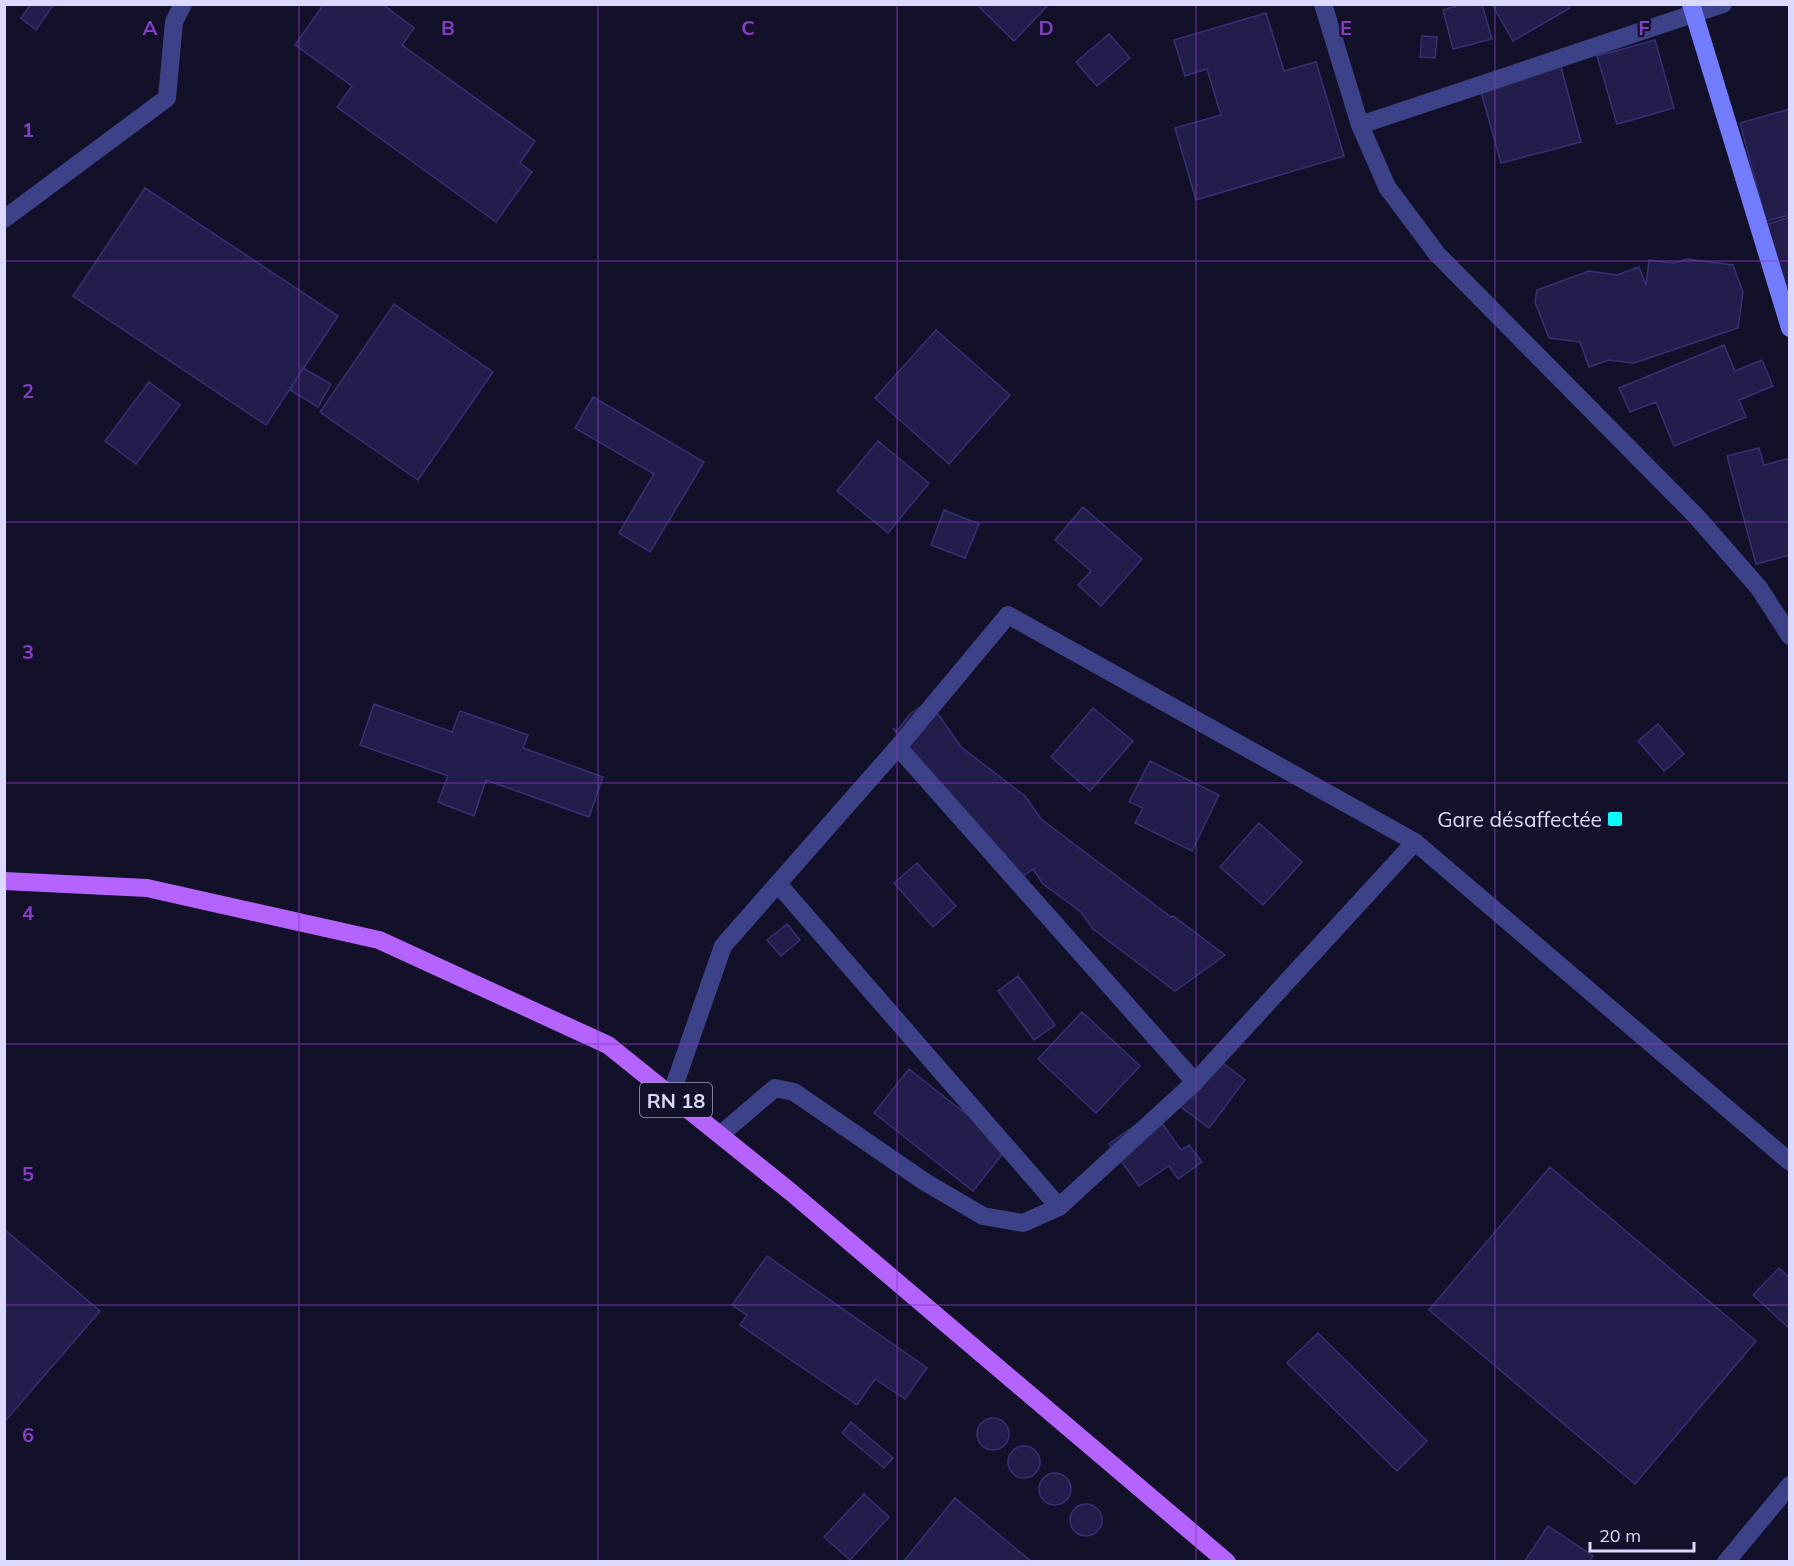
<svg xmlns="http://www.w3.org/2000/svg" width="1794" height="1566" font-family="Mulish,sans-serif">
<style>
.building{fill:#221d4a;stroke:#373075;stroke-width:1.5}
.lines{fill:none;stroke-linecap:round;stroke-linejoin:round}
.street{stroke:#3d4187;stroke-width:18}
.secondary{stroke:#737cfc;stroke-width:18}
.primary{stroke:#b463fc;stroke-width:18}
.grid{fill:none;stroke:#853dc5;stroke-width:1.5;stroke-opacity:0.55}
.poi-dot{fill:#0af9fa;stroke:#131129;stroke-width:2}
.labels{text-anchor:middle;dominant-baseline:central;stroke-width:4.5;stroke-linejoin:round;paint-order:stroke}
.shield{fill:#131129;stroke:#9f9ebe;stroke-width:1.5}
.shield-label{font-size:20px;font-weight:bold;fill:#dbdafe}
.poi-label{font-size:21px;fill:#dbdafe;stroke:#131129;text-anchor:end}
.grid-label{font-size:20px;text-anchor:middle;font-weight:bold;fill:#853dc5;stroke:#131129;stroke-width:4.5;stroke-linejoin:round;paint-order:stroke}
</style>
<rect width="100%" height="100%" fill="#131129"/>
<path class="building" d="M 31,4 L 54,4 L 36,30 L 21,18 Z
M 324,4 L 382,4 L 414,28 L 402,45 L 535,141 L 520,163 L 532,172 L 496,222 L 337,107 L 352,86 L 295,45 Z
M 976,4 L 1049,4 L 1014,41 Z
M 1463,4 L 1482,4 L 1492,39 L 1453,49 L 1443,10 Z
M 1492,4 L 1568,4 L 1570,8 L 1513,41 Z
M 1266,13 L 1284,71 L 1316,62 L 1344,156 L 1196,200 L 1175,128 L 1221,115 L 1207,69 L 1185,76 L 1174,40 Z
M 1109,34 L 1130,58 L 1097,86 L 1076,62 Z
M 1422,36 L 1437,37 L 1435,58 L 1420,57 Z
M 1655,40 L 1674,108 L 1617,124 L 1597,56 Z
M 1560,63 L 1581,142 L 1501,163 L 1479,85 Z
M 1790,109 L 1790,215 L 1766,221 L 1740,123 Z
M 145,188 L 338,316 L 266,425 L 73,296 Z
M 1790,217 L 1790,291 L 1788,285 L 1780,288 L 1759,227 Z
M 1687,259 L 1733,265 L 1743,292 L 1738,328 L 1634,363 L 1609,360 L 1589,367 L 1580,342 L 1549,338 L 1535,302 L 1537,290 L 1589,271 L 1617,275 L 1639,267 L 1646,285 L 1649,260 L 1674,263 Z
M 394,304 L 493,372 L 418,480 L 320,412 Z
M 936,330 L 1010,395 L 949,464 L 875,398 Z
M 1724,345 L 1735,371 L 1762,360 L 1773,386 L 1739,400 L 1746,417 L 1674,446 L 1656,402 L 1630,412 L 1619,388 Z
M 303,368 L 331,384 L 318,407 L 290,390 Z
M 149,382 L 180,405 L 136,464 L 105,441 Z
M 593,397 L 704,462 L 650,552 L 619,533 L 654,474 L 575,428 Z
M 878,441 L 929,483 L 888,533 L 837,491 Z
M 1759,448 L 1764,465 L 1790,458 L 1790,555 L 1756,564 L 1727,456 Z
M 1083,507 L 1142,559 L 1101,606 L 1078,585 L 1091,571 L 1055,540 Z
M 944,510 L 979,524 L 965,558 L 931,545 Z
M 374,704 L 452,732 L 460,711 L 528,735 L 523,748 L 603,777 L 589,817 L 486,780 L 474,816 L 438,802 L 448,776 L 360,745 Z
M 925,704 L 938,714 L 961,747 L 1025,796 L 1041,819 L 1171,917 L 1173,916 L 1225,955 L 1175,991 L 1093,929 L 1081,912 L 1043,884 L 1033,869 L 1018,880 L 952,811 L 893,728 L 897,731 L 910,714 Z
M 1093,708 L 1133,741 L 1090,791 L 1051,757 Z
M 1658,724 L 1684,754 L 1664,771 L 1638,741 Z
M 1150,761 L 1219,795 L 1192,851 L 1135,823 L 1143,808 L 1129,802 Z
M 1259,823 L 1302,862 L 1263,905 L 1220,867 Z
M 917,863 L 956,906 L 933,927 L 894,883 Z
M 787,924 L 800,940 L 781,956 L 767,940 Z
M 1018,976 L 1055,1025 L 1034,1040 L 998,991 Z
M 1082,1012 L 1140,1066 L 1096,1113 L 1038,1059 Z
M 1210,1053 L 1245,1080 L 1209,1128 L 1173,1101 Z
M 909,1069 L 1008,1147 L 973,1191 L 874,1113 Z
M 1154,1112 L 1181,1150 L 1189,1145 L 1202,1162 L 1178,1179 L 1169,1166 L 1139,1186 L 1109,1144 Z
M 1550,1167 L 1756,1341 L 1635,1484 L 1429,1310 Z
M 4,1229 L 100,1311 L 6,1420 L 4,1418 Z
M 767,1256 L 927,1368 L 905,1399 L 875,1379 L 857,1405 L 740,1325 L 747,1315 L 732,1305 Z
M 1779,1268 L 1790,1278 L 1790,1329 L 1753,1295 Z
M 1318,1333 L 1427,1441 L 1397,1471 L 1287,1363 Z
M977 1434a16 16 0 1 1 32 0a16 16 0 1 1-32 0Z
M 851,1422 L 893,1458 L 884,1468 L 842,1433 Z
M1008 1462a16 16 0 1 1 32 0a16 16 0 1 1-32 0Z
M1039 1489a16 16 0 1 1 32 0a16 16 0 1 1-32 0Z
M 864,1494 L 889,1517 L 850,1560 L 824,1537 Z
M 955,1498 L 1032,1562 L 903,1562 Z
M1070 1520a16 16 0 1 1 32 0a16 16 0 1 1-32 0Z
M 1548,1526 L 1593,1556 L 1589,1562 L 1524,1562 Z"/>
<g class="lines">
<path class="street" d="M 1323,4 L 1360,125 L 1387,187 L 1437,254 L 1697,517 L 1759,588 L 1790,636
M 1360,125 L 1723,4
M 4,219 L 167,98 L 174,22 L 183,4
M 898,747 L 1195,1082
M 778,884 L 1059,1207
M 671,1095 L 723,946 L 898,747 L 1008,615 L 1415,842 L 1790,1162
M 720,1135 L 775,1088 L 794,1092 L 925,1182 L 983,1216 L 1023,1223 L 1059,1207 L 1195,1082 L 1415,842
M 1726,1562 L 1790,1485"/>
<path class="secondary" d="M 1691,4 L 1790,328"/>
<path class="primary" d="M 4,881 L 147,888 L 379,940 L 608,1045 L 792,1193 L 1227,1562"/>
</g>
<path class="grid" d="M 299,4 L 299,1562M 598,4 L 598,1562M 897,4 L 897,1562M 1196,4 L 1196,1562M 1495,4 L 1495,1562M 4,261 L 1790,261M 4,522 L 1790,522M 4,783 L 1790,783M 4,1044 L 1790,1044M 4,1305 L 1790,1305"/>
<rect class="poi-dot" x="1607" y="811" width="16" height="16" rx="3"/>
<g class="labels">
<rect class="shield" x="640" y="1083" width="72" height="34" rx="4.5"/>
<g class="shield-label">
<text x="676" y="1100">RN 18</text>
</g>
<g class="poi-label">
<text x="1602" y="819">Gare désaffectée</text>
</g>
</g>
<g class="grid-label">
<text x="150" y="35">A</text>
<text x="448" y="35">B</text>
<text x="748" y="35">C</text>
<text x="1046" y="35">D</text>
<text x="1346" y="35">E</text>
<text x="1644" y="35">F</text>
<text x="28" y="137">1</text>
<text x="28" y="398">2</text>
<text x="28" y="659">3</text>
<text x="28" y="920">4</text>
<text x="28" y="1181">5</text>
<text x="28" y="1442">6</text>
</g>
<rect width="1794" height="1566" fill="none" stroke="#dbdafe" stroke-width="12"/>
<path d="M1590 1542v9h104v-9" fill="none" stroke="#dbdafe" stroke-width="3"/>
<text x="1599" y="1542" font-size="18" fill="#dbdafe" stroke="#131129" stroke-width="4.5" paint-order="stroke">20 m</text>
</svg>
